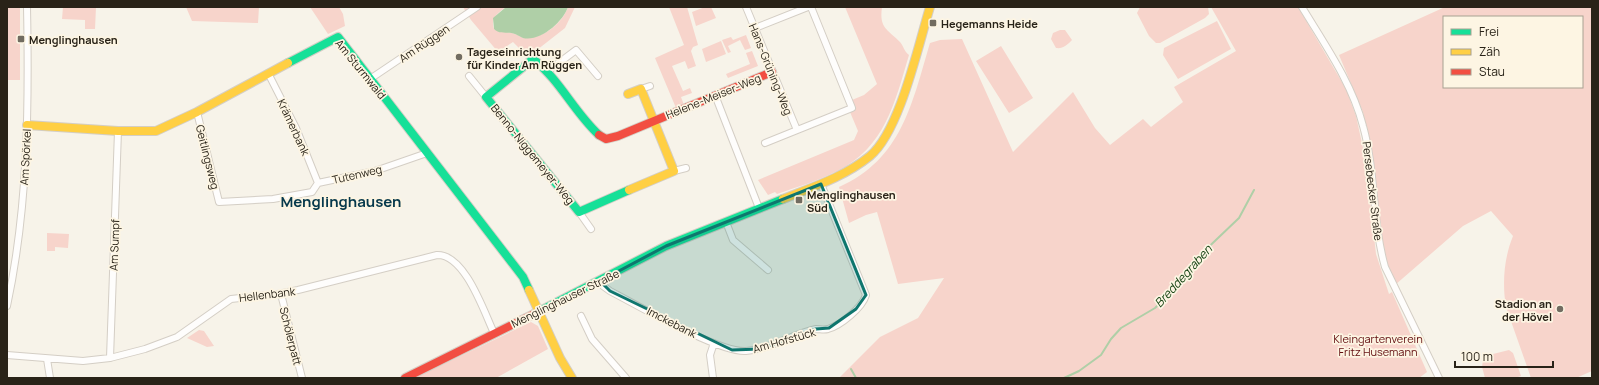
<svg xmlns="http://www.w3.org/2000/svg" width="1599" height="385" font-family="Manrope,sans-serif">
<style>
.green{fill:#f7d4cb;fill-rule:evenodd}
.water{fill:#afcfa7}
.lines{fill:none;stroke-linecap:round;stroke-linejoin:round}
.stream{stroke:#afcfa7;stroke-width:2}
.street-casing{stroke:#d4cec5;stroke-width:8}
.fast-casing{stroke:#d4cec5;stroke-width:10}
.slow-casing{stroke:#d4cec5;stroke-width:10}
.jam-casing{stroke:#d4cec5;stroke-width:10}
.street{stroke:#fefdfc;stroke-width:6}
.fast{stroke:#16e098;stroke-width:8}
.slow{stroke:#ffcf43;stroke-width:8}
.jam{stroke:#f24e42;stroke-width:8}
.marked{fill:#0f766e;fill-opacity:0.2;stroke:#0f766e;stroke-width:3;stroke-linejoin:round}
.poi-dot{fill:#716c61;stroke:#fdf5e3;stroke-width:1.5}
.labels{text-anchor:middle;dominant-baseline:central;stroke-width:3.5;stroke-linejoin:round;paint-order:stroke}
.poi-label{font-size:11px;font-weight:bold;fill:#292318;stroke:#fdf5e3;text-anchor:start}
.street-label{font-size:11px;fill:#292318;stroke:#fdf5e3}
.park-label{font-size:11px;fill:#610c0e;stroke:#fdf5e3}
.water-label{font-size:12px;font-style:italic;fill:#0d3d0b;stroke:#fdf5e3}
.district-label{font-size:15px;font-weight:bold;fill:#07394c;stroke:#fdf5e3}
</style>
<rect width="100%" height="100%" fill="#f7f3e9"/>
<path class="green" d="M 7,7 L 20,7 L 20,80 L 7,80 Z
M 63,7 L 96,7 L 95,29 L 85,29 L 85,20 L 62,19 Z
M 186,7 L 259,7 L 258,23 L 192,21 Z
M 310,7 L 339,7 L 343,14 L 345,26 L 328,34 Z
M 463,7 L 506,7 C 498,13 490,18 494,29 C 501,33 507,31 515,34 C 519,35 521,38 526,38 C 543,38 562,24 568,7 L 575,7 L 565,28 L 528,57 L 513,42 L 498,52 L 471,20 Z
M 669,7 L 687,7 L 698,45 L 693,47 L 691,51 L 696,66 L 688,69 L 685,61 L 672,66 L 683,91 L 690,88 L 692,93 L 681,97 L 684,105 L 676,108 L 655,58 L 684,45 Z
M 705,7 L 711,7 L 716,18 L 696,26 L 692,12 Z
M 845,7 L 882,7 C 879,28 887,29 900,42 C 904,47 904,51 909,55 C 895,102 885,148 837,171 C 818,181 797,187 777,194 L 775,192 L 768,195 L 758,180 L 854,140 L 858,131 L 850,112 L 855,109 L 852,100 L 864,95 L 877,84 Z
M 1140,7 L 1208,7 L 1209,14 L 1205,18 L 1160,43 L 1156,43 L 1149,36 L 1137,13 Z
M 1211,7 L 1298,7 L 1346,89 L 1356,116 L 1365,157 L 1376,254 L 1389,294 L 1392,292 L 1427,372 L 1419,378 L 839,378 L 880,337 L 918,318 L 944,278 L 898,284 L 877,212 L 866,215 L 849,223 L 839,187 C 902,159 912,103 930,43 L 940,40 L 962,39 L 1013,152 L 1073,92 L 1095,128 L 1110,145 L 1143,119 L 1151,127 L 1183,102 L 1174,87 L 1236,51 Z
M 1445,7 L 1592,7 L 1592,371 L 1576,378 L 1531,378 L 1506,307 C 1502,283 1504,258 1513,236 L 1491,211 L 1463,226 L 1395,285 L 1384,256 L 1375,174 L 1363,112 L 1339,55 ZM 1444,17 L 1582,17 L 1582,87 L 1444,87 Z
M 1217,21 L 1231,49 L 1178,79 L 1163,55 L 1164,48 Z
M 1060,30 L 1065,30 L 1072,40 C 1067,45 1063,49 1056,48 L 1051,39 L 1053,33 Z
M 746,35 L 751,48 L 745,50 L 740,40 L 728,46 L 731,52 L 728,53 L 722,40 L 731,37 L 733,40 Z
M 721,41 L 726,54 L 706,62 L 702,49 Z
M 1001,46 L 1033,98 L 1009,113 L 976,61 Z
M 752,51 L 758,66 L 728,78 L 726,74 L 750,64 L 746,53 Z
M 47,233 L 69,234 L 68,248 L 55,247 L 55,251 L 47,251 Z
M 531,322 L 538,326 L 548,349 L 496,378 L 415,378 Z
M 199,330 L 204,331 L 214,346 L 207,347 L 187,338 Z
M 1509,350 L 1513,353 L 1521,376 L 1515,378 L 1485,378 L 1482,367 L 1483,360 L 1489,355 Z"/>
<path class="water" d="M 506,7 L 568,7 C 563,22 540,42 523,38 C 520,37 518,35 515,34 C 507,31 500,35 494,29 L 493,18 Z"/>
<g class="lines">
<path class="stream" d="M 851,369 L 856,378
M 1064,378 L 1079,371 L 1101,355 L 1111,339 L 1121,328 L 1155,308 L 1174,290 L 1196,259 L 1239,218 L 1254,190"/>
<defs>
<path id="street" d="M 746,7 L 797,130
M 1302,7 C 1325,45 1352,83 1363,126 C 1376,172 1372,221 1385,267 L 1439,378
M 755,28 L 808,7
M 548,71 L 576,50 L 598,76
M 268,73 L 296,128 L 318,183
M 469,76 L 486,97
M 370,79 L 477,7
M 641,89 L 650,86
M 715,95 L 759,208
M 197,112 L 219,202 L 273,199 L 312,192 L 318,183 L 375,171 L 427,153
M 765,143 L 852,108 L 811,7
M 674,171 L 686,168
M 579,212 L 591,229
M 726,222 L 733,240 L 768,270
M 600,281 L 603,286 L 610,291 C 637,305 719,353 746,351 C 771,349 792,334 816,329 C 820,329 824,330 828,329 C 841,325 862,308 866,295 L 821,184
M 281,294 L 302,378
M 7,306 C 28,208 29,107 27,7
M 581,316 L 592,339 L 626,378
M 7,355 L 83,361 L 110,358 L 145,349 L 177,337 L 231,299 L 278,294 L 298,290 L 437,255 C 465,254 484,312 494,333
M 110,358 L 118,131
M 47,359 L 50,378
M 713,378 L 710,355 L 714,343"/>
<path id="fast" d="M 288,63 L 338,37 L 523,277 L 529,290
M 599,135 C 574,112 560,80 533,59 L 486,97 L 579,212 L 629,190
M 534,314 L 666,246 L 783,199"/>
<path id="slow" d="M 628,94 L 641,89 L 674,171 L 629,190
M 27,125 L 118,131 L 156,131 L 197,112 L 288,63
M 783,199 C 813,187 844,177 870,156 C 900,131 918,46 930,7
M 529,290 L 560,358 L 572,378"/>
<path id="jam" d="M 599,135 L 606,139 L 618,136 L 772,72
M 405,378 L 534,314"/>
</defs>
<use href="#street" class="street-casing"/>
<use href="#fast" class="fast-casing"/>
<use href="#slow" class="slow-casing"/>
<use href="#jam" class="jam-casing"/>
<use href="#street" class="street"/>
<use href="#fast" class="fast"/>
<use href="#slow" class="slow"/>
<use href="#jam" class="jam"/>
</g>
<path class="marked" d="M 821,184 L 866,295 L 856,309 L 829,328 L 816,329 L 760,349 L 732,350 L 610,291 L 600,281 L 666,246 Z"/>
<g class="poi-dot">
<rect x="929" y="19" width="8" height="8" rx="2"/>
<rect x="17" y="35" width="8" height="8" rx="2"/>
<circle cx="459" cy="57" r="4"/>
<rect x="795" y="196" width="8" height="8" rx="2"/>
<circle cx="1560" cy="309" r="4"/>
</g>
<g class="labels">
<g class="poi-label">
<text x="941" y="23">Hegemanns Heide</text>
<text x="29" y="39">Menglinghausen</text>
<text x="467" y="51">Tageseinrichtung<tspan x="467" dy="13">für Kinder Am Rüggen</tspan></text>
<text x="807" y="194">Menglinghausen<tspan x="807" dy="13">Süd</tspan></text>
<text x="1552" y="303" text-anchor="end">Stadion an<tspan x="1552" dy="13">der Hövel</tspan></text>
</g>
<g class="street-label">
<text transform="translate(424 43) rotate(-34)">Am Rüggen</text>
<text transform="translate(361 69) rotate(51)">Am Sturmwald</text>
<text transform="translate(771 69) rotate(68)">Hans-Grüning-Weg</text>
<text transform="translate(713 96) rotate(-22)">Helene-Meiser-Weg</text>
<text transform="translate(294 127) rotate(65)">Krämerbank</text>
<text transform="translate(533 154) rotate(51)">Benno-Niggemeyer-Weg</text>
<text transform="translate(25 157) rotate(-87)">Am Spörkel</text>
<text transform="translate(208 157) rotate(76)">Geitlingsweg</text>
<text transform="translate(357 174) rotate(-13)">Tutenweg</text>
<text transform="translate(1373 191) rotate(83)">Persebecker Straße</text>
<text transform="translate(114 245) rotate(-88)">Am Sumpf</text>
<text transform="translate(267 294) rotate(-7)">Hellenbank</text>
<text transform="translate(565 298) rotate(-26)">Menglinghauser Straße</text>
<text transform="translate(672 322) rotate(27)">Imckebank</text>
<text transform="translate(291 336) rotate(76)">Schölerpatt</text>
<text transform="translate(784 340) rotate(-16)">Am Hofstück</text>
</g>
<g class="park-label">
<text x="1378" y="338">Kleingartenverein<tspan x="1378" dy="13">Fritz Husemann</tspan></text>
</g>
<g class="water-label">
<text transform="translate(1183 276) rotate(-48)">Breddegraben</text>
</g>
<g class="district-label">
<text x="341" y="201">Menglinghausen</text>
</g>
</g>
<rect width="1599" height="385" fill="none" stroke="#292318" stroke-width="16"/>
<rect x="1443" y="16" width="140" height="72" fill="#fdf5e3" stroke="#a8a192"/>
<rect x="1451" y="29" width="20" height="6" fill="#16e098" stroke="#a8a192"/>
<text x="1479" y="36" font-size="12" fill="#292318">Frei</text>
<rect x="1451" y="49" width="20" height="6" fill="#ffcf43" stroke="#a8a192"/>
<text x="1479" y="56" font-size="12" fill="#292318">Zäh</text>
<rect x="1451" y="69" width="20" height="6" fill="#f24e42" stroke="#a8a192"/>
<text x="1479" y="76" font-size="12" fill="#292318">Stau</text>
<path d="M1455 361v6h98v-6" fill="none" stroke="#292318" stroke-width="2"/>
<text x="1461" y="361" font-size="12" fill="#292318" stroke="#fdf5e3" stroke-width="3" paint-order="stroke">100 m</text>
</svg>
